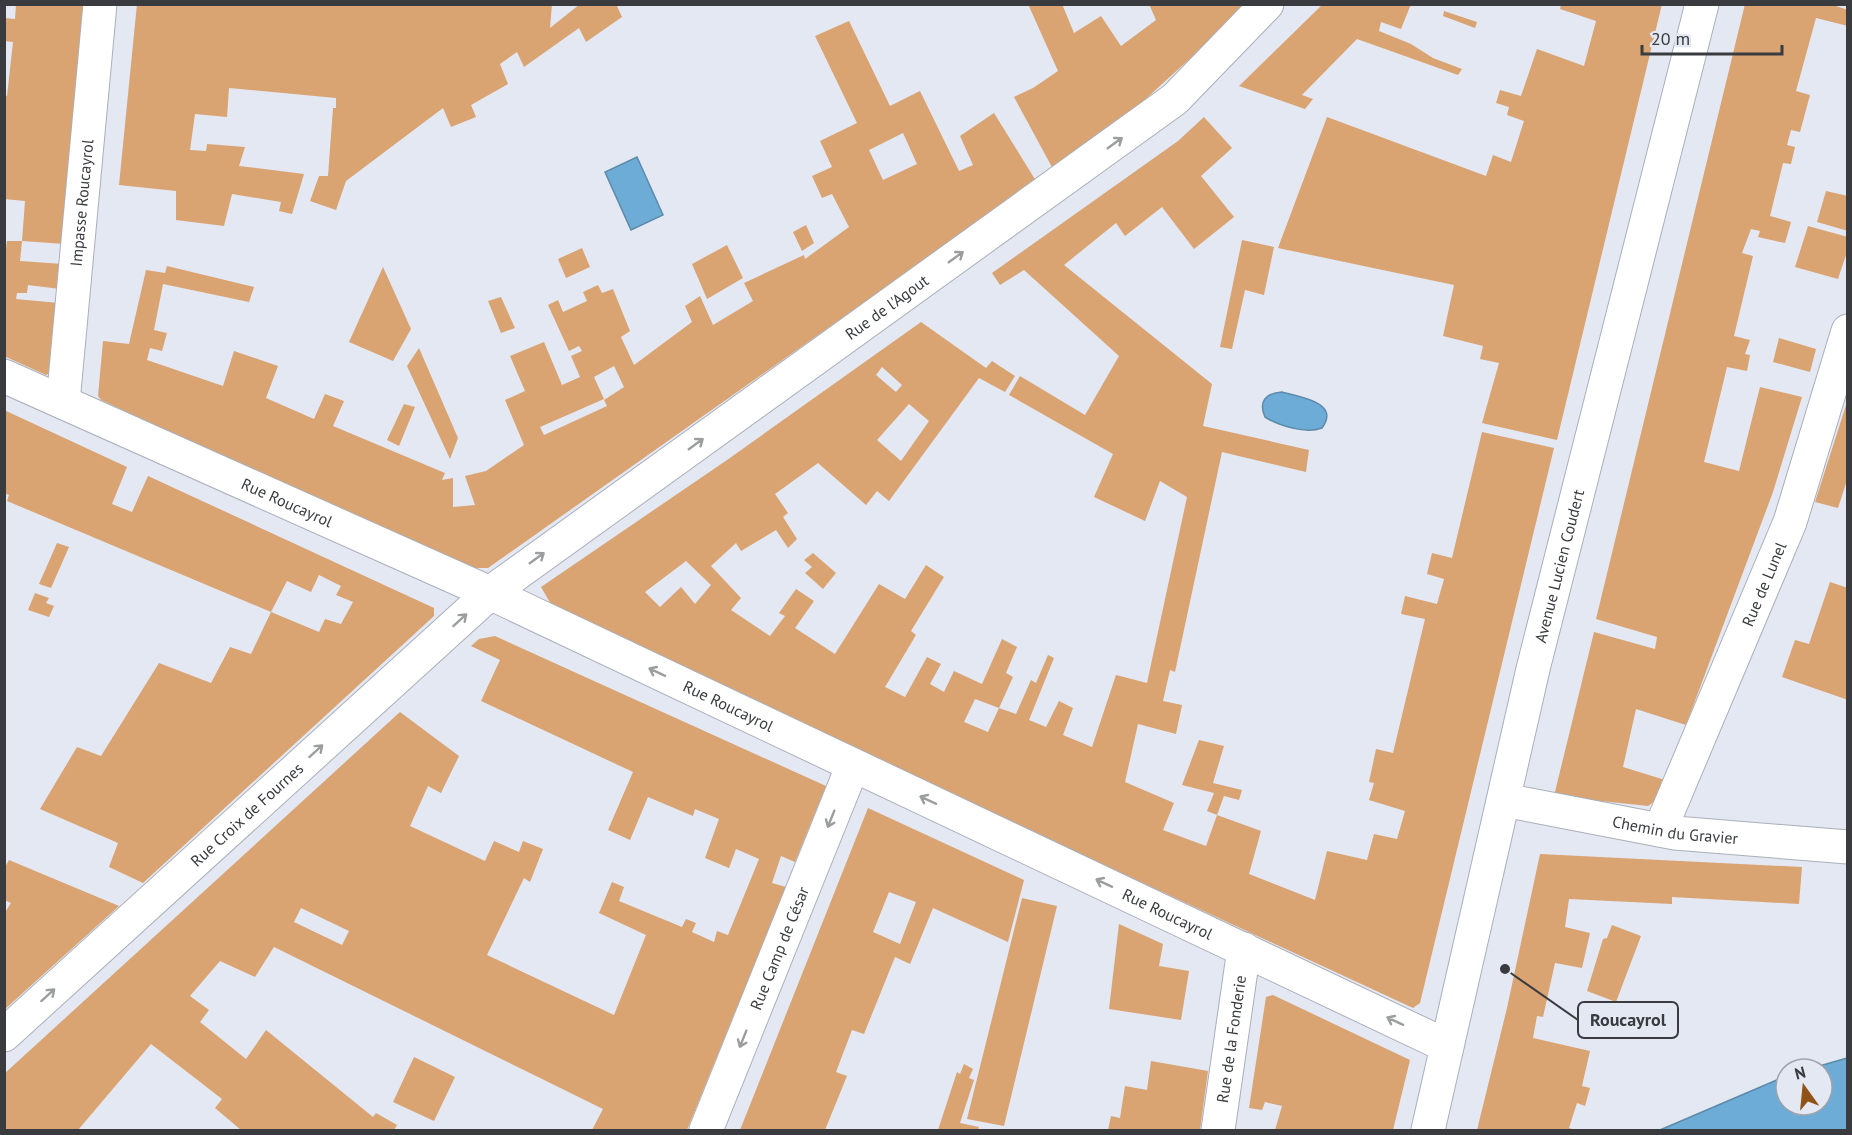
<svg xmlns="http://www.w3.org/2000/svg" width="1852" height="1135" font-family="'PT Sans',sans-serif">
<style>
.water{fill:#6cacd7;stroke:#5d8aa9;stroke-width:1.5}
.building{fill:#daa372;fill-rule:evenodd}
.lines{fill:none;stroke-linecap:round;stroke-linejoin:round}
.minor-casing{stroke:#aaafb9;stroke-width:35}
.secondary-casing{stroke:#aaafb9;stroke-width:35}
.minor{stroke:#fff;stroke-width:33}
.secondary{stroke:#fff;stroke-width:33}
.oneway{stroke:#9c9d9f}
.labels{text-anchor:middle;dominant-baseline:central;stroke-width:4.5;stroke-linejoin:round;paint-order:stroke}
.street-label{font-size:16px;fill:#393b3f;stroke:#e3e8f3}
.leader{fill:none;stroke:#393b3f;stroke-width:2}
.callout-dot{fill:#393b3f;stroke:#e3e8f3;stroke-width:2}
.callout{fill:#e3e8f3;stroke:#393b3f;stroke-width:2}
.callout-label{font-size:18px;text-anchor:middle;font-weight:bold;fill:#393b3f}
</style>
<rect width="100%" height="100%" fill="#e3e8f3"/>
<path class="water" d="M 637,157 L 663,215 L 631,230 L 605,172 Z
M 1282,392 C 1299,397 1341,402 1322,428 C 1306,434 1279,426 1265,417 C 1258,401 1266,393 1282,392 Z
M 1847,1058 L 1847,1130 L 1660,1130 L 1786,1076 L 1786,1105 L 1822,1105 L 1822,1069 L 1809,1069 Z"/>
<path class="building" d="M 16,4 L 88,4 L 65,244 L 22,241 L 20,261 L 63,264 L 60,289 L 28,285 L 27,293 L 17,293 L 16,299 L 59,303 L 52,372 L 46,375 L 4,356 L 4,264 L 7,241 L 22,241 L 25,201 L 4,199 L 4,95 L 7,96 L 13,42 L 4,41 L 4,18 L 15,19 Z
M 137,4 L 552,4 L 550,28 L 580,4 L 616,4 L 622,17 L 586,42 L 579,28 L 524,67 L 517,52 L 500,64 L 508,84 L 471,105 L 476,117 L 451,127 L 443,108 L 346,181 L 336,210 L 310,201 L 319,176 L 328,176 L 333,108 L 336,108 L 336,98 L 229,88 L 227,117 L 195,114 L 190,150 L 206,151 L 207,144 L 245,147 L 239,166 L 304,174 L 292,214 L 279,211 L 281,202 L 232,194 L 224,226 L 176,220 L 176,191 L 119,185 Z
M 1028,4 L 1062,4 L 1074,33 L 1101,16 L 1121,46 L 1156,20 L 1149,4 L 1250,4 L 1128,115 L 1053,169 L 1014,97 L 1033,88 L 1058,71 Z
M 1323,4 L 1411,4 L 1401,29 L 1381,22 L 1379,31 L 1411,44 L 1433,58 L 1462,69 L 1458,75 L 1357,39 L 1302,95 L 1313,99 L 1305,109 L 1239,86 Z
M 1561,4 L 1662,4 L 1557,440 L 1482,423 L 1499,363 L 1480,359 L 1483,346 L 1443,336 L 1454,285 L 1278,248 L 1327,117 L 1486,176 L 1493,155 L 1511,162 L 1524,121 L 1507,115 L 1509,107 L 1496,103 L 1500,90 L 1521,96 L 1537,49 L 1584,66 L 1596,21 L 1560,9 Z
M 1745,4 L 1830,4 L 1848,10 L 1848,26 L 1816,18 L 1796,91 L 1810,95 L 1800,132 L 1791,130 L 1787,145 L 1795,147 L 1791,164 L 1783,163 L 1770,216 L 1791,222 L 1785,243 L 1758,237 L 1760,231 L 1751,229 L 1742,253 L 1753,256 L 1734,336 L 1750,340 L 1745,354 L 1750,355 L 1747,371 L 1727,367 L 1704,462 L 1739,471 L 1760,387 L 1802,397 L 1773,492 L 1686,725 L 1636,709 L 1623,767 L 1665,780 L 1658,799 L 1648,806 L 1554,796 L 1594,632 L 1655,649 L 1657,637 L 1596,619 Z
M 1444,11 L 1477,22 L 1475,28 L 1443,16 Z
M 849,21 L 890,106 L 920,91 L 959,171 L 973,165 L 960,136 L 994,113 L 1036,181 L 488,568 L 465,568 L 101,400 L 98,396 L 103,341 L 129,344 L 146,270 L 165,273 L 167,266 L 254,287 L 249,302 L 163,284 L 154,330 L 167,333 L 162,351 L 150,348 L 147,360 L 223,386 L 234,351 L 278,366 L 266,398 L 314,419 L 325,394 L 344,401 L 333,426 L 445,473 L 442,480 L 453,478 L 453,507 L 475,505 L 465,476 L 486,471 L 524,445 L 505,400 L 525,391 L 510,356 L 544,342 L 562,385 L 580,377 L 571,356 L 582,351 L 579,346 L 569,351 L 548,305 L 558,300 L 563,312 L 587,301 L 583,292 L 598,285 L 602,293 L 613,289 L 630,331 L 621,337 L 634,365 L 692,322 L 685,306 L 700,296 L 713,325 L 753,301 L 744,283 L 804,255 L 805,259 L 849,227 L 832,194 L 822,198 L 812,176 L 832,167 L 820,141 L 857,123 L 815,36 ZM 903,133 L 917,164 L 883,180 L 869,150 ZM 614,366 L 624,387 L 604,400 L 607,406 L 544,435 L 540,427 L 604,399 L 594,377 Z
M 1204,117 L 1232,148 L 1201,176 L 1234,217 L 1194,249 L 1162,207 L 1125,236 L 1116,223 L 1064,265 L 1212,384 L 1203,426 L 1309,450 L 1306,472 L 1222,452 L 1175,672 L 1170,670 L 1163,701 L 1182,705 L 1176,734 L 1138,724 L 1125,782 L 1174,803 L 1163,830 L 1206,846 L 1217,815 L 1261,831 L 1249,874 L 1315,900 L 1327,851 L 1367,860 L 1374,834 L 1397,839 L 1405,811 L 1369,800 L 1374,783 L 1369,782 L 1376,749 L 1393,753 L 1425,619 L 1401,614 L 1405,596 L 1437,604 L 1444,579 L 1427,574 L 1432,553 L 1452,558 L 1482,432 L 1554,448 L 1420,1003 L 1413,1008 L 555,611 L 541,587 L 727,460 L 921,322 L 986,368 L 992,361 L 1015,376 L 1005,392 L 979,378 L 889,501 L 877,491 L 866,505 L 818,463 L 775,494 L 788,513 L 783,517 L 797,539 L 788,548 L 776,530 L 741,551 L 736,543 L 711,566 L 741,598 L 731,610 L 770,636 L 785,616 L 779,613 L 796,589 L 814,601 L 795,628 L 835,654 L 879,584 L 905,599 L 926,565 L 944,577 L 911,631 L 916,635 L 885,687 L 905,697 L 927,657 L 941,664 L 930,684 L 944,692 L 954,671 L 982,684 L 1002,639 L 1017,647 L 1006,673 L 1013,677 L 999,708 L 975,699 L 964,722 L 988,732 L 999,708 L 1016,714 L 1031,680 L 1036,683 L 1048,655 L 1054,658 L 1029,720 L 1046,727 L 1059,701 L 1073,708 L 1063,735 L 1092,747 L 1116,675 L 1147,683 L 1187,497 L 1160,481 L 1145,521 L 1094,497 L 1113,454 L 1009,395 L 1020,376 L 1085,415 L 1119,356 L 1024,270 L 1000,285 L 992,273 L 1178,141 ZM 882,367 L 902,385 L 896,392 L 876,375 ZM 909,404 L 929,421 L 901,461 L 877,440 ZM 686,561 L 711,585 L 695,604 L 681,587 L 660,607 L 645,592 Z
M 1826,191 L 1848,196 L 1848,231 L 1817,222 Z
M 806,225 L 814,243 L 802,251 L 793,232 Z
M 1808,226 L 1848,237 L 1848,249 L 1838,279 L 1795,267 Z
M 1242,240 L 1274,247 L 1264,295 L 1245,290 L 1232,349 L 1220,347 Z
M 727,245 L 743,278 L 707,299 L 692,264 Z
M 582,248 L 590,267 L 566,278 L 558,259 Z
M 383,267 L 411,329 L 393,361 L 349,342 Z
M 501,297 L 515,328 L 501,333 L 488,301 Z
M 1779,338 L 1816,349 L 1810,372 L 1773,362 Z
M 419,348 L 458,438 L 450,459 L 407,366 Z
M 1848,399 L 1848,477 L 1838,508 L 1815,502 Z
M 404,404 L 415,407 L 399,446 L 387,440 Z
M 4,410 L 127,467 L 112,504 L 132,512 L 148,476 L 434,608 L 434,616 L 143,883 L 109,867 L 118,843 L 40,809 L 77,747 L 101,756 L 159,663 L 211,683 L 230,647 L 251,654 L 271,612 L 319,632 L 325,619 L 341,624 L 353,602 L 336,595 L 341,586 L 319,575 L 311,592 L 287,581 L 271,612 L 7,501 L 9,495 L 4,493 Z
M 57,543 L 69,547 L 51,588 L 39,584 Z
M 813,553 L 836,573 L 823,589 L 805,573 L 812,567 L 804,560 Z
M 1830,582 L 1848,588 L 1848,700 L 1782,677 L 1795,640 L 1809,644 Z
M 35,593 L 49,598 L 46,603 L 54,606 L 49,617 L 28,610 Z
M 495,636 L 826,786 L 795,862 L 781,856 L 772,883 L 786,887 L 687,1130 L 592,1130 L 603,1109 L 274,947 L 255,977 L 220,961 L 190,996 L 209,1010 L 200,1022 L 246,1059 L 266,1030 L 373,1117 L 376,1113 L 397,1125 L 394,1130 L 241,1130 L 215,1108 L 222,1099 L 151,1044 L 78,1130 L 4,1130 L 4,1074 L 400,712 L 459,756 L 441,793 L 428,786 L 410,826 L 485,861 L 494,841 L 519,852 L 523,841 L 543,849 L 530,882 L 524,878 L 487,955 L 614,1015 L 646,935 L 599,913 L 612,882 L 624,887 L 619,901 L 682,927 L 686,919 L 696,923 L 692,932 L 714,942 L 717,931 L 728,935 L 759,859 L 736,849 L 729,868 L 705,858 L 719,819 L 695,809 L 693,816 L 648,797 L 630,840 L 608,830 L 633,772 L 481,701 L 500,660 L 471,646 L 479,639 ZM 301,908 L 349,931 L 342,945 L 294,922 Z
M 1199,740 L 1224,746 L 1213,783 L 1242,790 L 1239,800 L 1224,796 L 1217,815 L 1207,811 L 1214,793 L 1182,785 Z
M 868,808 L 1024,880 L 1008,942 L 933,908 L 910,964 L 895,957 L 864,1034 L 852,1030 L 836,1072 L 847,1076 L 825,1130 L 740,1130 ZM 889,892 L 916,902 L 900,944 L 873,932 Z
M 1540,854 L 1802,867 L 1799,904 L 1672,897 L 1672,904 L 1569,899 L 1565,927 L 1590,933 L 1582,968 L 1555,963 L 1543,1017 L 1537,1016 L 1533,1038 L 1590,1051 L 1582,1086 L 1590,1088 L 1585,1106 L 1577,1103 L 1569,1128 L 1575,1130 L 1477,1130 L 1507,1008 Z
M 9,860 L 119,906 L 4,1010 L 4,914 L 11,903 L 4,900 L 4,869 Z
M 1022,898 L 1057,906 L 1004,1126 L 967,1119 Z
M 1119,924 L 1163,944 L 1159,966 L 1189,971 L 1181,1020 L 1109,1009 Z
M 1612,925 L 1641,936 L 1616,1002 L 1587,991 L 1603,939 L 1607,938 Z
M 1273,995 L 1410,1060 L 1393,1130 L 1275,1130 L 1282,1106 L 1265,1102 L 1262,1110 L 1249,1108 L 1266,997 Z
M 414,1057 L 455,1077 L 434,1121 L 393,1102 Z
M 1151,1061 L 1208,1071 L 1200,1130 L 1108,1130 L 1111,1116 L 1120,1118 L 1125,1086 L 1147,1090 Z
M 964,1064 L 973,1069 L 969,1078 L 974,1080 L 960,1123 L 979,1127 L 978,1130 L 938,1130 L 957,1072 L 960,1074 Z"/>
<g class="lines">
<defs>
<g id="minor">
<path id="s1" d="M 4,376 L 490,593 L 1447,1046"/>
<path id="s2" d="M 63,402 L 100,4"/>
<path id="s3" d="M 1504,800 L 1675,833 L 1848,847"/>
<path id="s4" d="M 1660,830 L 1790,522 L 1848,331"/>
<path id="s5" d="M 4,1035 L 490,593 L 1175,99 L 1267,4"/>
<path id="s6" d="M 706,1130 L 853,765"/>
<path id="s7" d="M 1218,1130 L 1244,949"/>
</g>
<g id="secondary">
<path id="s8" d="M 1428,1130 L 1533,669 L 1702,4"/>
</g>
</defs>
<use href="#minor" class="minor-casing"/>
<use href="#secondary" class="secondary-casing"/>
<use href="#minor" class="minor"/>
<use href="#secondary" class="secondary"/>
</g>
<defs><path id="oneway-shaft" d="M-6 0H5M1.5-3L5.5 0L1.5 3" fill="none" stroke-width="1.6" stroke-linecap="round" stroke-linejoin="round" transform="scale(1.5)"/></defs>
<g class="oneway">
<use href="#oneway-shaft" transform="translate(1115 143) rotate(-36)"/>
<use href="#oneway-shaft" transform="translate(956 257) rotate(-36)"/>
<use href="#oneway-shaft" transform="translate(696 444) rotate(-36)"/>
<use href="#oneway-shaft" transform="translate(537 558) rotate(-36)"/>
<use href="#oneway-shaft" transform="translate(460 620) rotate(-42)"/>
<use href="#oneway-shaft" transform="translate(657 672) rotate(-155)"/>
<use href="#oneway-shaft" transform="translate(316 751) rotate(-42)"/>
<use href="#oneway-shaft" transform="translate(928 800) rotate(-155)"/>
<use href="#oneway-shaft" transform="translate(831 819) rotate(112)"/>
<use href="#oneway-shaft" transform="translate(1104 883) rotate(-155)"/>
<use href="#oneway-shaft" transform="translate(48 995) rotate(-42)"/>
<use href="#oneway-shaft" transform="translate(1395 1021) rotate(-155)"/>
<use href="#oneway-shaft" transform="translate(743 1039) rotate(112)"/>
</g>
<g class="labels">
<g class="street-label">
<text stroke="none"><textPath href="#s2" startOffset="200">Impasse Roucayrol</textPath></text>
<text stroke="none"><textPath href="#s5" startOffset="1146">Rue de l'Agout</textPath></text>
<text stroke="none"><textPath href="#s1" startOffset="310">Rue Roucayrol</textPath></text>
<text stroke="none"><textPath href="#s8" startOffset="579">Avenue Lucien Coudert</textPath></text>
<text stroke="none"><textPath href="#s4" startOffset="267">Rue de Lunel</textPath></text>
<text stroke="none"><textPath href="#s1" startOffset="796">Rue Roucayrol</textPath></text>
<text stroke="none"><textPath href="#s5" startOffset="328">Rue Croix de Fournes</textPath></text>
<text stroke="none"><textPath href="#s3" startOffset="174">Chemin du Gravier</textPath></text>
<text stroke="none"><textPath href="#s1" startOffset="1282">Rue Roucayrol</textPath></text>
<text stroke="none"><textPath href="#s6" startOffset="196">Rue Camp de César</textPath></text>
<text stroke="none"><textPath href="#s7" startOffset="92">Rue de la Fonderie</textPath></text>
</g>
</g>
<path class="leader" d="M1505 969L1578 1020"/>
<circle class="callout-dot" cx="1505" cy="969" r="6"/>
<rect class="callout" x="1578" y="1002" width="100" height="36" rx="6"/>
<g class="callout-label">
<text x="1628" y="1026">Roucayrol</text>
</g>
<rect width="1852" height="1135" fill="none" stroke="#393b3f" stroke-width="12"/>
<g transform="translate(1804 1087) rotate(345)"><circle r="28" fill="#e3e8f3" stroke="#9fa3ab" stroke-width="1.5"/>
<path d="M0-4.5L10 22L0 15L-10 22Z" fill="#905217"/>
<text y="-9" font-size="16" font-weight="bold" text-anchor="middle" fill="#393b3f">N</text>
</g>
<path d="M1642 45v9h140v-9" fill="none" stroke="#393b3f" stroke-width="3"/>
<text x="1651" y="45" font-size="18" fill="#393b3f" stroke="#e3e8f3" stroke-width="4.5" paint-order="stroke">20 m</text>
</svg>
